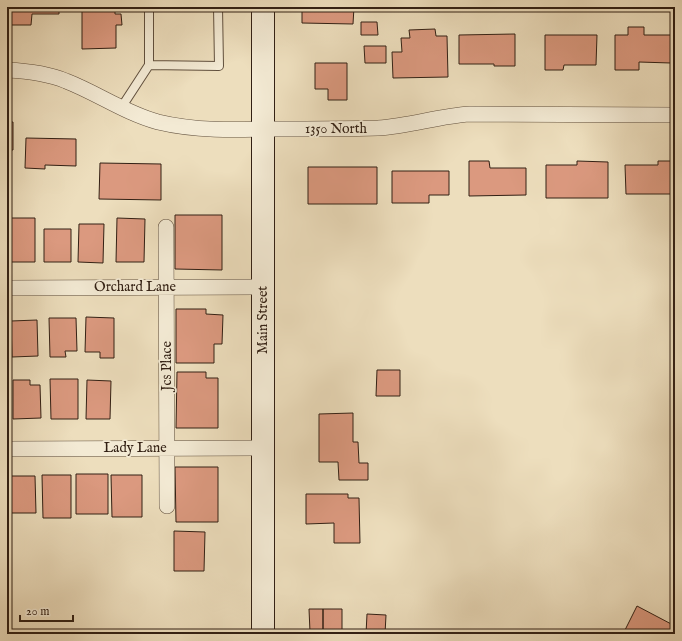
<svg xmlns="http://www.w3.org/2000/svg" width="682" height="641" font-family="'IM FELL English',serif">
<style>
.building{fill:#db997f;stroke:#322014}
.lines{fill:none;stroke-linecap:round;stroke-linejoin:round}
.lane-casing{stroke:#61503e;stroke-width:10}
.street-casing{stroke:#61503e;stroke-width:16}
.secondary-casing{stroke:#322014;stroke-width:24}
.lane{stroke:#f3ead4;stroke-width:8}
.street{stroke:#f3ead4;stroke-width:15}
.secondary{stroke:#f3ead4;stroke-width:22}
.labels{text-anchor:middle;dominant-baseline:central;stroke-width:3.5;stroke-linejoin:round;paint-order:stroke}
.street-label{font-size:14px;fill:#322014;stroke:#f3ead4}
</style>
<rect width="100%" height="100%" fill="#eddebd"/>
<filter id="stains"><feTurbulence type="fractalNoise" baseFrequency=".005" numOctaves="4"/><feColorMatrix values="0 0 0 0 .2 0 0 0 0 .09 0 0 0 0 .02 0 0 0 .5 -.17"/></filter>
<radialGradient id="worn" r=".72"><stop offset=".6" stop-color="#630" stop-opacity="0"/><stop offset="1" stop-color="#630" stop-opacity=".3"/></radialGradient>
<path class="building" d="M 8,7 L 59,7 L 59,14 L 32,14 L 31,25 L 8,25 Z
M 82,7 L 115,7 L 115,14 L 121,14 L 122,25 L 116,25 L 116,48 L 82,49 Z
M 302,7 L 354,7 L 353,24 L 302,23 Z
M 361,22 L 377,22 L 378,35 L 361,35 Z
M 628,27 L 644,27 L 644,35 L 671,35 L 671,63 L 639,62 L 639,70 L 615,70 L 615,35 L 628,35 Z
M 435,29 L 436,36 L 447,36 L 448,77 L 393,78 L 392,52 L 402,52 L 401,38 L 410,38 L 409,30 Z
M 515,34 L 515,66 L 494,66 L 494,64 L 459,64 L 459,35 Z
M 545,35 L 597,35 L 596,65 L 564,65 L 563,70 L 545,70 Z
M 364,46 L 386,46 L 386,63 L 365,63 Z
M 315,63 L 347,63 L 347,100 L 328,100 L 328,89 L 315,89 Z
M 7,122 L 13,122 L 13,150 L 7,150 Z
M 26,138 L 76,139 L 76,166 L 45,165 L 45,169 L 25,168 Z
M 469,161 L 489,161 L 490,168 L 526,168 L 526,195 L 469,196 Z
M 577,161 L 608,162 L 608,198 L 546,198 L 546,165 L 577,165 Z
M 658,161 L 675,161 L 675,194 L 626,194 L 625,165 L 658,165 Z
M 100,163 L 161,164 L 161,200 L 99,199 Z
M 308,167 L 377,167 L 377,204 L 308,204 Z
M 392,171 L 449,171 L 449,195 L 429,195 L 429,203 L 392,203 Z
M 175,215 L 222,215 L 222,270 L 175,269 Z
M 7,218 L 35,218 L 35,262 L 7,262 Z
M 117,218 L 145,219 L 144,262 L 116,262 Z
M 79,224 L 104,224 L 103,263 L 78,262 Z
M 44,229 L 71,229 L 71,262 L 44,262 Z
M 176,309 L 206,309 L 206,314 L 223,315 L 222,344 L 214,344 L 214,363 L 176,363 Z
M 86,317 L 114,318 L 114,358 L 100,358 L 100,352 L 85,352 Z
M 49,318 L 76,318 L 77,351 L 65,351 L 66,357 L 50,357 Z
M 37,320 L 38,356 L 12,357 L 11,321 Z
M 377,370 L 400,370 L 400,396 L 376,396 Z
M 177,372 L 206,372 L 206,378 L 218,378 L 218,428 L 176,428 Z
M 50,379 L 78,379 L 78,419 L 51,419 Z
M 13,380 L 30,380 L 30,385 L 40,385 L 41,418 L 13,419 Z
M 87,380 L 111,381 L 110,419 L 86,419 Z
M 353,413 L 353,442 L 358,442 L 359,463 L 368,463 L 368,480 L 339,480 L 338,462 L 319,462 L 319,414 Z
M 175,467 L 218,467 L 218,522 L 176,522 Z
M 76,474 L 108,474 L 108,514 L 76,514 Z
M 42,475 L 71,475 L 71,518 L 43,518 Z
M 111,475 L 142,475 L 142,517 L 112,517 Z
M 8,476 L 35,476 L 36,513 L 9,513 Z
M 306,494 L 348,494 L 348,498 L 359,498 L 360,543 L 334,543 L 334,523 L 306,524 Z
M 174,531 L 205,532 L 204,571 L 174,571 Z
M 637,606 L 675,626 L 675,634 L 628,634 L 624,632 Z
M 309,609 L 323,609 L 323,631 L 310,632 Z
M 323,609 L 342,609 L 342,631 L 323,631 Z
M 367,614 L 386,615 L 385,634 L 366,634 Z"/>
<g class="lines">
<defs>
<path id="lane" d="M 149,65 L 219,66 L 218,7
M 121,108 L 149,65 L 149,7"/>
<path id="street" d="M 7,70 C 27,71 47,73 66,81 C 97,93 125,113 158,122 C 195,131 234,130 272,129 C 308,129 343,129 378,128 C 410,126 439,116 470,114 L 675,115
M 166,227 L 167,506
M 7,288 L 263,287
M 7,449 L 263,448"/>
<path id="secondary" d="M 263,7 L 263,634"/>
</defs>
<use href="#lane" class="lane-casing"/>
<use href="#street" class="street-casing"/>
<use href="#secondary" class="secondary-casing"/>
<use href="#lane" class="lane"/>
<use href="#street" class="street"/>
<use href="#secondary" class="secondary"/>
</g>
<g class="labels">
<g class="street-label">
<text x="336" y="129">1350 North</text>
<text x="135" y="287">Orchard Lane</text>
<text transform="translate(263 320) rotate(-90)">Main Street</text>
<text transform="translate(167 366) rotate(-90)">Jcs Place</text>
<text x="135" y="448">Lady Lane</text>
</g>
</g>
<rect width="682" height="641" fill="none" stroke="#eddebd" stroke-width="24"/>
<rect x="8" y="8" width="666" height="625" fill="none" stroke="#322014" stroke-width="2"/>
<rect x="12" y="12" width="658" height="617" fill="none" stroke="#322014"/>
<path d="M20 615v6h53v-6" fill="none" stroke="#322014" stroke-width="2"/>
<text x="26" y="615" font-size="12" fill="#322014" stroke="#f3ead4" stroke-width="3" paint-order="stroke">20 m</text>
<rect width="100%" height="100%" filter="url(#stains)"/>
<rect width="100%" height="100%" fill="url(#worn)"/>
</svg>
